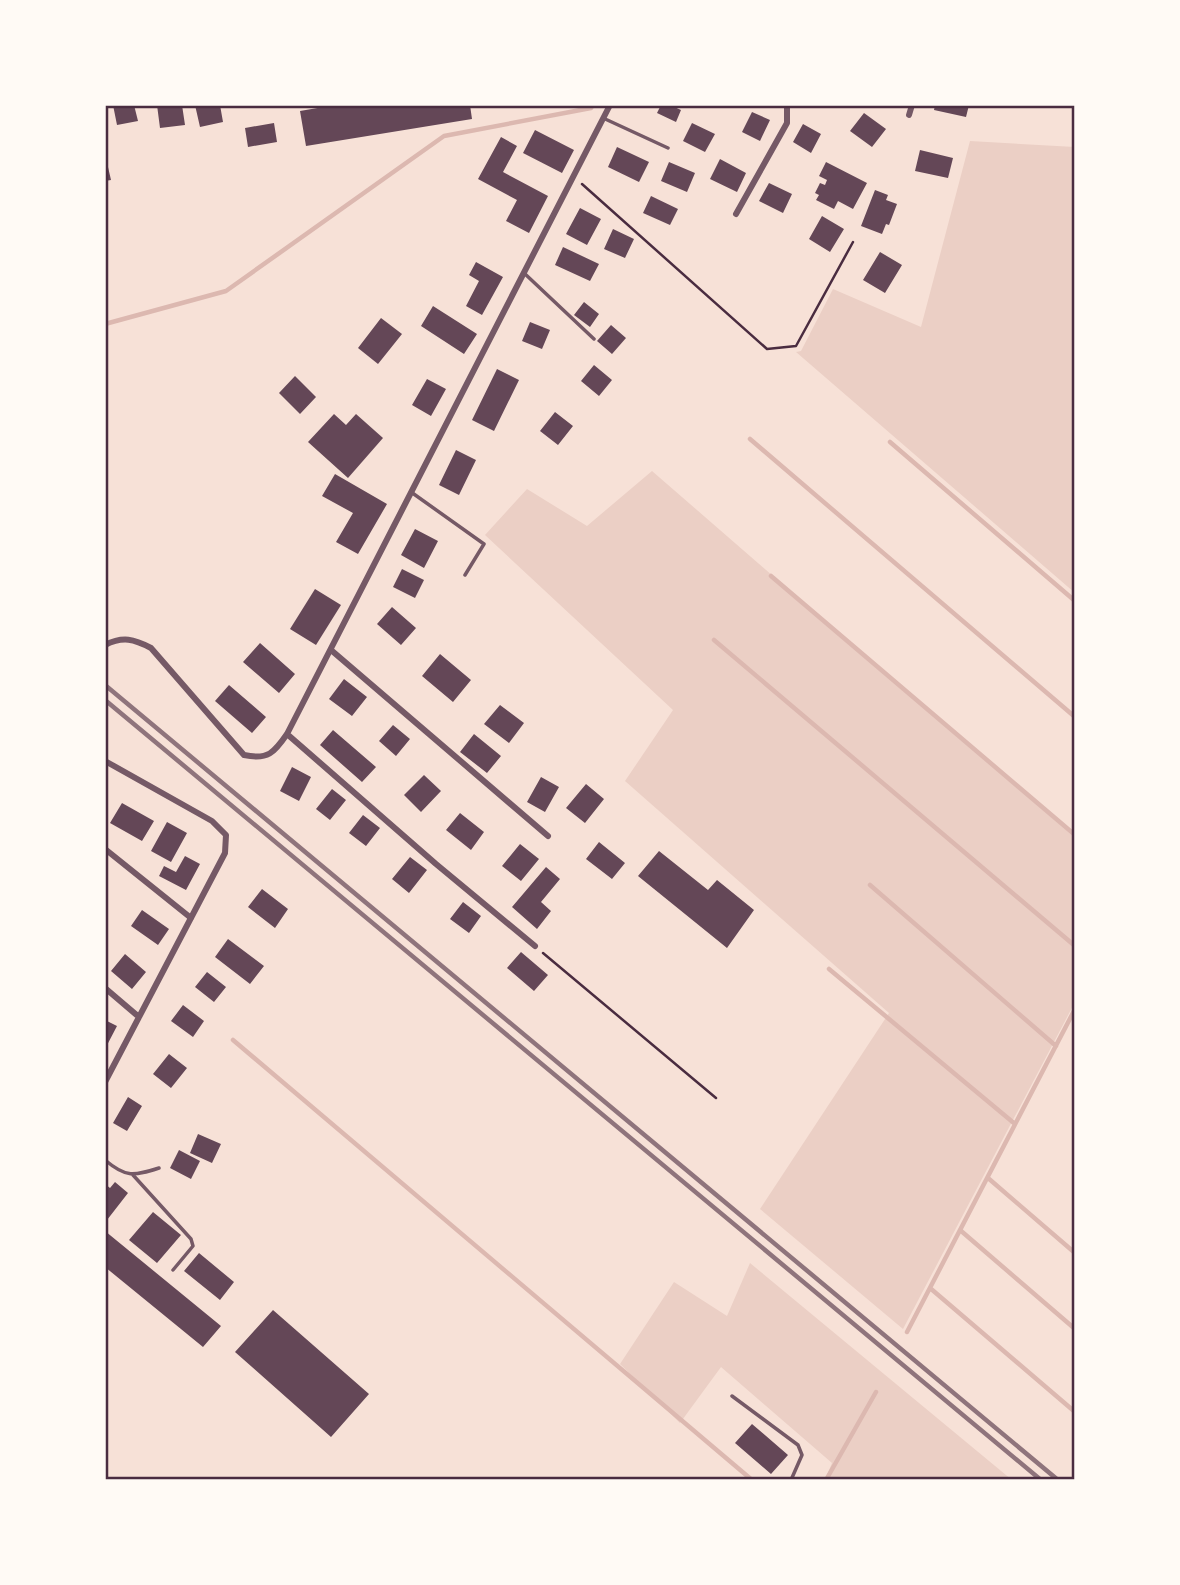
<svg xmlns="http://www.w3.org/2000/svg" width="1180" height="1585" font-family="'Fira Sans Condensed',sans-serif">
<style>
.green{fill:#ebcfc5}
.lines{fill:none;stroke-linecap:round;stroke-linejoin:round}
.stream{stroke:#dcb8b0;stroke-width:4.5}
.building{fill:#644757}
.path{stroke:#4a2c40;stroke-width:2.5}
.service{stroke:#755966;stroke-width:3.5}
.minor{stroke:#755966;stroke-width:6}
.rail{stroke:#8f747c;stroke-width:4.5}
.neatline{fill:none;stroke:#4a2c40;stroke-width:2.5}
</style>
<rect width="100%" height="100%" fill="#f7e1d7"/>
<path class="green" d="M 970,141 L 1075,147 L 1075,593 L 796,352 L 801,351 L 833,289 L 921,327 Z
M 652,471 L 1075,838 L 1075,1002 L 903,1329 L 760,1209 L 889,1013 L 625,781 L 673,710 L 485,535 L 527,489 L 587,526 Z
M 750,1263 L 1012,1480 L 825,1480 L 832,1463 L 721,1367 L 680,1423 L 620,1364 L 674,1282 L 727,1316 Z"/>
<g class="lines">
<path class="stream" d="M 105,324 L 226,291 L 444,136 L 591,108 L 593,105
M 750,439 L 1075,717
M 890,442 L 1075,601
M 771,576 L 1075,835
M 714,640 L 1075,946
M 870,885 L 1056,1046
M 829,969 L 1015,1124
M 233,1040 L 752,1480
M 988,1178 L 1075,1253
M 960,1230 L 1075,1329
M 930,1288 L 1075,1412
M 907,1332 L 1075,1009
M 826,1480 L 876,1392"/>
</g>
<path class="building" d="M 113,105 L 134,105 L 138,121 L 117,125 Z
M 157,105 L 182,105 L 185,125 L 160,128 Z
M 195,105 L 220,105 L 223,122 L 200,127 Z
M 335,105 L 470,105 L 472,119 L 306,146 L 300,111 Z
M 661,105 L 670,105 L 681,110 L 676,122 L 657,113 Z
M 935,105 L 969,105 L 966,117 L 934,110 Z
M 752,112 L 770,120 L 760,141 L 742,132 Z
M 864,113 L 886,129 L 872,147 L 850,131 Z
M 274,123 L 277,142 L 248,147 L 245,128 Z
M 692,123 L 715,134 L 705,152 L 683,141 Z
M 803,124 L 821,134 L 811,153 L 793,142 Z
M 535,130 L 574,150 L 562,173 L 523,153 Z
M 501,137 L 517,146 L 503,172 L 548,196 L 529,233 L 506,221 L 517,200 L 478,179 Z
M 617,147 L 649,162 L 639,182 L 608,167 Z
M 920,150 L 953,158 L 948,178 L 915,171 Z
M 105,154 L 111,180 L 105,181 Z
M 720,159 L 746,173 L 737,192 L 710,179 Z
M 669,162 L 695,173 L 687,192 L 661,181 Z
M 826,162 L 867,183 L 853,209 L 838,201 L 834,209 L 816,200 L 819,195 L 815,193 L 820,183 L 825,185 L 827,180 L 819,176 Z
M 769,183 L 792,194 L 783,213 L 759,201 Z
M 875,190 L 888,195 L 886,200 L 897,204 L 889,225 L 886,224 L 882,234 L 861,226 Z
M 651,196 L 678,209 L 670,225 L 643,213 Z
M 580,208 L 601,219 L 587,245 L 566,234 Z
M 822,216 L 844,229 L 830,252 L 809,239 Z
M 613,229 L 634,239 L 625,258 L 604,249 Z
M 563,247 L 599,264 L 590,281 L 555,265 Z
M 880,252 L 902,265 L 885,293 L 863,280 Z
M 476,262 L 503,277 L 482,315 L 466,306 L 479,281 L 469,275 Z
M 584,302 L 599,314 L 590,327 L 574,315 Z
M 433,306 L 477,334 L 464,354 L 421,326 Z
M 381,318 L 402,334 L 378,364 L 358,348 Z
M 530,322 L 550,330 L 542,349 L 522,341 Z
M 611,325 L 626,338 L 612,354 L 597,341 Z
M 594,365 L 612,380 L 599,396 L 581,381 Z
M 497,369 L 519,380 L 494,431 L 472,420 Z
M 295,376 L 316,397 L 300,414 L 279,393 Z
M 427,379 L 446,389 L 431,416 L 412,405 Z
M 555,412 L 573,426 L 558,445 L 540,431 Z
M 334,414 L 346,425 L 356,414 L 383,438 L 348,478 L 308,442 Z
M 456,450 L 476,460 L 459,495 L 439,485 Z
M 335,474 L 387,504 L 358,554 L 336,542 L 353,513 L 322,496 Z
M 415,529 L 438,541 L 424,568 L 401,555 Z
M 402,569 L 424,580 L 415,598 L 393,587 Z
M 315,589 L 341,605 L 316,645 L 290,629 Z
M 392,607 L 416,628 L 401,645 L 377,624 Z
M 260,643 L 295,674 L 279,693 L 243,662 Z
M 440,654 L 471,680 L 453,702 L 422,676 Z
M 344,679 L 367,697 L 352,716 L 329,699 Z
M 229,685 L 266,717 L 252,733 L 215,701 Z
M 500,705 L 524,723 L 509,743 L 484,724 Z
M 393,725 L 410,739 L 396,756 L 379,741 Z
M 333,730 L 376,767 L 362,782 L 320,745 Z
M 474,734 L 501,756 L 487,773 L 460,752 Z
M 292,767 L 311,777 L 299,801 L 280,791 Z
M 424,775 L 441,791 L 421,812 L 404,795 Z
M 541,777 L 559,787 L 545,812 L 527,802 Z
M 586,784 L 604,799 L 585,823 L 566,808 Z
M 332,789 L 346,800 L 330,820 L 316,809 Z
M 122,803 L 154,821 L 142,841 L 110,823 Z
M 460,813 L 484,832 L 471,850 L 446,830 Z
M 363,815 L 380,828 L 366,846 L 349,833 Z
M 167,822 L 187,833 L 171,862 L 151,851 Z
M 599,842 L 625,863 L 612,879 L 586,859 Z
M 520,844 L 539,859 L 521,881 L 502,866 Z
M 659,851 L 708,890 L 717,880 L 754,910 L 727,948 L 638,876 Z
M 185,856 L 200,864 L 186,890 L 159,876 L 164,866 L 176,872 Z
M 410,857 L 427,870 L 409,893 L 392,879 Z
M 546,867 L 560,879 L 541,902 L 551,911 L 537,929 L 512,907 Z
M 262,889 L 288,909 L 275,928 L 248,907 Z
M 463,902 L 481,916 L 469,933 L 450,919 Z
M 142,910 L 169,929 L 158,945 L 131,926 Z
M 228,939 L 264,966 L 250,984 L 215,957 Z
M 521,952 L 548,975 L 534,991 L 507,968 Z
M 125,954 L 146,972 L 132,989 L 111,971 Z
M 207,972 L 226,987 L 214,1002 L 195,987 Z
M 183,1005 L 204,1021 L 193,1037 L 171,1021 Z
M 105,1020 L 117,1026 L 105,1049 Z
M 169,1054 L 187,1068 L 171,1088 L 153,1074 Z
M 128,1097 L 142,1106 L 127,1131 L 113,1123 Z
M 198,1134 L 221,1144 L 212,1163 L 190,1153 Z
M 179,1150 L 200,1161 L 191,1179 L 170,1168 Z
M 115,1182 L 128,1193 L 107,1220 L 105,1184 L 110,1188 Z
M 153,1212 L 181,1235 L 157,1263 L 129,1240 Z
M 105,1231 L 221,1326 L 203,1347 L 105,1267 Z
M 199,1253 L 234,1282 L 220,1300 L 184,1271 Z
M 273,1310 L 369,1394 L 331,1437 L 235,1352 Z
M 752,1424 L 788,1455 L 771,1474 L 735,1443 Z"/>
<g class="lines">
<path class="path" d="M 582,184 L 767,349 L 796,346 L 853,242
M 543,953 L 716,1098"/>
<path class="service" d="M 603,118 L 668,148
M 524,273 L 594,339
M 411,492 L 484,544 L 465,575
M 105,1160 C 126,1178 134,1176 159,1168
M 133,1175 L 191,1239 L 193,1246 L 173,1270
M 732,1396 L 798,1445 L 802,1455 L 791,1480"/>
<path class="minor" d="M 909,115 L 912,105
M 736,214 L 787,123 L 787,105
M 105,645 C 123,636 134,639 151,648 L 244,755 C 268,760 274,753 287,734 L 610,105
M 331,650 L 548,836
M 287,734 L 436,864 L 535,946
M 105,761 L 212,821 L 226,835 L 225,853 L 105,1082
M 105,849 L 191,918
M 105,988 L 139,1017"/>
<path class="rail" d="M 105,685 L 1058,1480
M 105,700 L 1041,1480"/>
</g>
<rect width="1180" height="1585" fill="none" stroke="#fffaf5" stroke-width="214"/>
<rect x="107" y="107" width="966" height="1371" class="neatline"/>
</svg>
